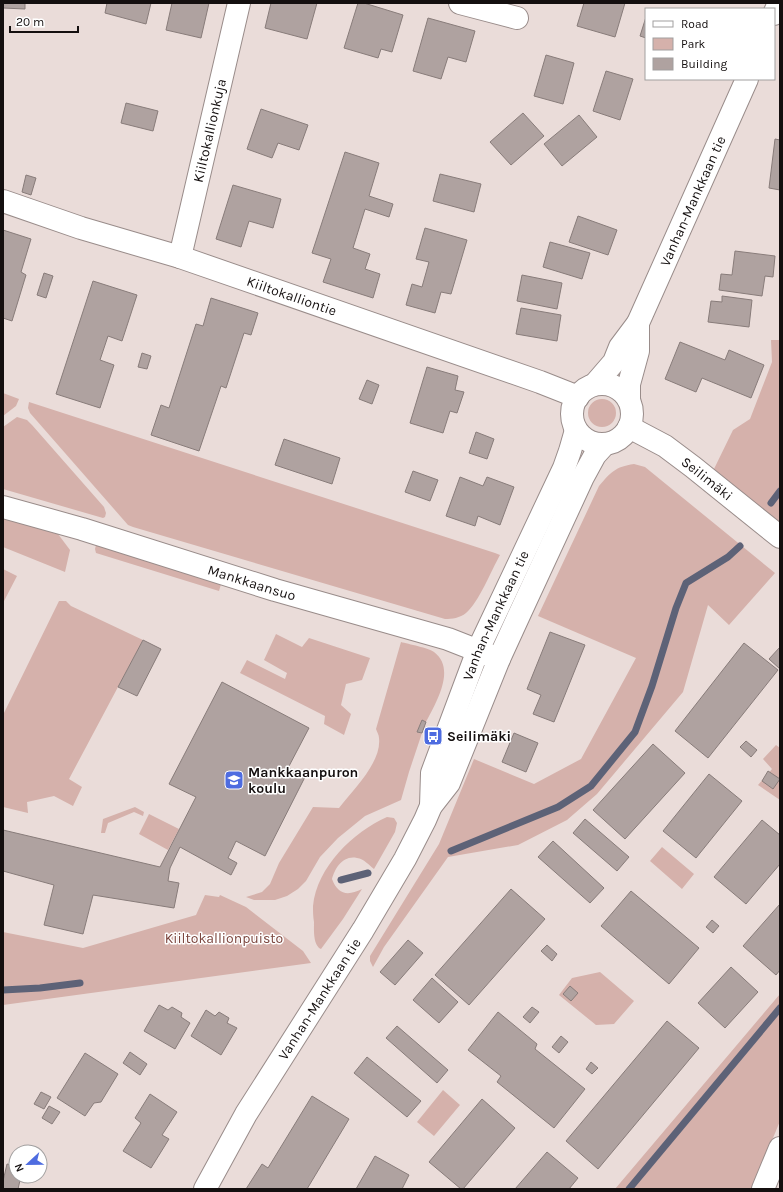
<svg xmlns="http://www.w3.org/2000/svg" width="783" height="1192" font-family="Karla,sans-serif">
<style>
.green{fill:#d5b1ab}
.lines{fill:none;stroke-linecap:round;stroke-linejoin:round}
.stream{stroke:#5d6277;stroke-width:7}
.building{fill:#afa2a0;stroke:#887c7a}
.minor-casing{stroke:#998c8a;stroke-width:24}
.major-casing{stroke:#998c8a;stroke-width:24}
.minor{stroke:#fff;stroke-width:22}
.major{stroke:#fff;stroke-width:22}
.labels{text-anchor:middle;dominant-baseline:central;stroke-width:3;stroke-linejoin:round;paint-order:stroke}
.street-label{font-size:14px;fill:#140f0f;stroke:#fff}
.poi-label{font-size:14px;font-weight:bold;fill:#140f0f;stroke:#fff;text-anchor:start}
.park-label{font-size:14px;fill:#7c463e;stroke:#fff}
</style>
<rect width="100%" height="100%" fill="#eadcd9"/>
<path class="green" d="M 771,340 L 780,340 L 780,526 L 713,471 L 733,430 L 750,419 L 772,362 Z
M 3,393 L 19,399 L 16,406 L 3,416 Z
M588 413a14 14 0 1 1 28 0a14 14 0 1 1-28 0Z
M 29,402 L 495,553 L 500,555 C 491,571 479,602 466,613 C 460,618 452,619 445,619 L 133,527 L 128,525 L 30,413 L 28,408 Z
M 17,417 L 27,420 L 32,425 L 104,507 L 106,513 L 105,517 L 103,518 L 3,489 L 3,427 Z
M 634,464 L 645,467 L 775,573 L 729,625 L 708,605 L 683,692 L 597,794 L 567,820 L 518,845 L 448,857 L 384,947 L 373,967 L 370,961 L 370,956 L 439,844 L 474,759 L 534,784 L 581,759 L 636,658 L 538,616 L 599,486 C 611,472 615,467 634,464 Z
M 3,518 L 58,534 L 70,550 L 65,572 L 3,547 Z
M 96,545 L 98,545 L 222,581 L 219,591 L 96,553 L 95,549 Z
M 3,569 L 17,576 L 3,603 Z
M 59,601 L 66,601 L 71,606 L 143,640 L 69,779 L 82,787 L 73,806 L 54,796 L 27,802 L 28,813 L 3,807 L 3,715 Z
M 276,634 L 302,647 L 309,638 L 370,658 L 362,680 L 346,684 L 341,705 L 351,714 L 344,735 L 324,724 L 325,716 L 240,673 L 247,660 L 285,679 L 287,673 L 264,660 Z
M 401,642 C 408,644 429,648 434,652 C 457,669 435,704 426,722 L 422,720 L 417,732 L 422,733 L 409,772 L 401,800 L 365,816 L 338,838 L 320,857 L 306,881 L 298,889 L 287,896 L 275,900 L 254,900 L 246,897 L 262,892 L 270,884 L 279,863 L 313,807 L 339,808 C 353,790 382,762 379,738 C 379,735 377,732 376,729 Z
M 776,745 L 780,748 L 780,800 L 758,785 L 772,769 L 763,759 Z
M 135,807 L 144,812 L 143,816 L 134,812 L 108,823 L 105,833 L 101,833 L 103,819 Z
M 149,814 L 179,829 L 168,850 L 139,834 Z
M 387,817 L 394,818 L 397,823 L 395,832 L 374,869 C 369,865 364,859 357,858 C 343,855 335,868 332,879 C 338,895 348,896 362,889 L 343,919 L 321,949 L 319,948 C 313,942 314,930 314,922 C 313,917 313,911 313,906 C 317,867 353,832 387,817 Z
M 662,847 L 694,874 L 682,889 L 650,861 Z
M 205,895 L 219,897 L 220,895 L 246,907 L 303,951 L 311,963 L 3,1005 L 3,932 L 83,948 L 196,915 Z
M 600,972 L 634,1001 L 614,1024 L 596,1025 L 559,995 L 572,978 Z
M 780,994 L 780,1121 L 752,1189 L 615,1189 Z
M 443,1090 L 460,1105 L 434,1136 L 417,1122 Z"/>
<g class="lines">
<path class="stream" d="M 771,503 L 780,491
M 451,851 L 558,807 L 591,786 L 635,732 L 652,686 L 676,608 L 686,583 L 728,557 L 740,546
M 341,880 L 368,873
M 3,990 L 40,988 L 80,983
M 629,1189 L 780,1008"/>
</g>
<path class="building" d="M 3,3 L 25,3 L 25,9 L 3,8 Z
M 107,3 L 151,3 L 146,24 L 105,13 Z
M 172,3 L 209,3 L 201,38 L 166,30 Z
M 271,3 L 317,3 L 307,39 L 265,28 Z
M 358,3 L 364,3 L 403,15 L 392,52 L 381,49 L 378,58 L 344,48 Z
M 584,3 L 625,3 L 615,37 L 577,26 Z
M 646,17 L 646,38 L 640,36 Z
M 428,18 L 475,31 L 466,62 L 448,57 L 441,79 L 413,71 Z
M 546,55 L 574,63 L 563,104 L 534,96 Z
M 606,71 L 633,79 L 620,120 L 593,111 Z
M 126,103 L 158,111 L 153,131 L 121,123 Z
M 261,109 L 308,125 L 299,150 L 278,143 L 272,158 L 247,149 Z
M 523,113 L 544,136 L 511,165 L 490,142 Z
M 579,115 L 597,137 L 562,166 L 544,144 Z
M 775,139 L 780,140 L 780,190 L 769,188 Z
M 345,152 L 379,163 L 369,196 L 393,204 L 389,217 L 365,209 L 353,248 L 370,254 L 365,269 L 380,274 L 373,298 L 323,282 L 331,259 L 312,253 Z
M 440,174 L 481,184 L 474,212 L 433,201 Z
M 26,175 L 36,178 L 31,195 L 22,192 Z
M 233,185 L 281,199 L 273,228 L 249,221 L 241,247 L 216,239 Z
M 578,216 L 617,230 L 608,255 L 569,242 Z
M 425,228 L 467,240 L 451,294 L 441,292 L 435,313 L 406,305 L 412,284 L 422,287 L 429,262 L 416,259 Z
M 3,230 L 31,239 L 21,272 L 26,275 L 12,321 L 3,318 Z
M 550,242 L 590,253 L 582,279 L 543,267 Z
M 735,251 L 775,256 L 773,277 L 765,276 L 762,296 L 719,290 L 721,274 L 732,275 Z
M 44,273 L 53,276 L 46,298 L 37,295 Z
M 522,275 L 562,283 L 557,309 L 517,301 Z
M 93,281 L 137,295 L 122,341 L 108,336 L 100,360 L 114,365 L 100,408 L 56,394 Z
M 722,296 L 752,300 L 749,327 L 708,322 L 711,301 L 722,302 Z
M 211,298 L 258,313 L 251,335 L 244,333 L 226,388 L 221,386 L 199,451 L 151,435 L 161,405 L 169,408 L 196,324 L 203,326 Z
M 521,308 L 561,315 L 557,341 L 516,334 Z
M 680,342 L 725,360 L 729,350 L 764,365 L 751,398 L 702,378 L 696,392 L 665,379 Z
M 142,353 L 151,356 L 147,369 L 138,367 Z
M 427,367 L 458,376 L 455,390 L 464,392 L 457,413 L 450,411 L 443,433 L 410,423 Z
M 367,380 L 379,385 L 372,404 L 359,399 Z
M 476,432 L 494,439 L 487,459 L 469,453 Z
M 284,439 L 340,458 L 332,484 L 275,465 Z
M 413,471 L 438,480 L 430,501 L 405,492 Z
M 460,477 L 483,486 L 487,477 L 514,487 L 500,525 L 478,516 L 475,526 L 446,516 Z
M 550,632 L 585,645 L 554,722 L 533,714 L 541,695 L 527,689 Z
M 143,640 L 161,649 L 137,696 L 118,687 Z
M 744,643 L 778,670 L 708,758 L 675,731 Z
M 780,647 L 780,669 L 769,659 Z
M 222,682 L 309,728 L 288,768 L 305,777 L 265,856 L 236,841 L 228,858 L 237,863 L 231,875 L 180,847 L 170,868 L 168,881 L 179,883 L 174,908 L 93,895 L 83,934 L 44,925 L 54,885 L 3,871 L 3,830 L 160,867 L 196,797 L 169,784 Z
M 422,720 L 426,722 L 422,733 L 417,732 Z
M 514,733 L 538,743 L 526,772 L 502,762 Z
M 746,741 L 757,750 L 751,757 L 740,747 Z
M 653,744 L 685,773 L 625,839 L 593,810 Z
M 768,771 L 780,779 L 773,789 L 762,781 Z
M 709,774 L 742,801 L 696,858 L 663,831 Z
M 585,819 L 629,857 L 617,871 L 573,833 Z
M 762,820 L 780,835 L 780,864 L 746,904 L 714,877 Z
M 553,841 L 604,888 L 590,903 L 538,857 Z
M 511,889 L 545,919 L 469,1005 L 435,975 Z
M 631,891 L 699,948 L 669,984 L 601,926 Z
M 780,904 L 780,970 L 776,975 L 743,946 Z
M 712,920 L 719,926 L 713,933 L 706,927 Z
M 408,940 L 423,953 L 395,985 L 380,972 Z
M 547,945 L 557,954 L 552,961 L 541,951 Z
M 731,967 L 758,992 L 725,1028 L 698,1003 Z
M 432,978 L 458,1002 L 439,1023 L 413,1000 Z
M 570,986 L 578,993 L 571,1001 L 563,994 Z
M 159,1005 L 168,1010 L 172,1007 L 182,1013 L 181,1017 L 190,1023 L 175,1049 L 144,1031 Z
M 532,1007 L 539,1012 L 530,1023 L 523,1017 Z
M 206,1010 L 215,1016 L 219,1012 L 229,1018 L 227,1023 L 237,1028 L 221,1055 L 191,1036 Z
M 498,1012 L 537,1044 L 535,1049 L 585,1089 L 554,1128 L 497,1082 L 501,1076 L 468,1050 Z
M 667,1021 L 699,1048 L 598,1169 L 566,1141 Z
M 397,1026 L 448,1070 L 437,1083 L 386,1038 Z
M 561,1036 L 568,1042 L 559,1053 L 552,1047 Z
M 130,1052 L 147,1064 L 140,1075 L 123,1063 Z
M 85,1053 L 118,1074 L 101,1102 L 94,1103 L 85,1116 L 57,1098 Z
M 367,1057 L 421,1101 L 407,1117 L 354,1073 Z
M 591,1062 L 598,1068 L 592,1074 L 586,1069 Z
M 41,1092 L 51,1097 L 44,1109 L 34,1104 Z
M 150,1094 L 177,1112 L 162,1135 L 169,1139 L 151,1168 L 123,1151 L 141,1123 L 135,1118 Z
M 312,1096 L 349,1119 L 307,1189 L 246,1189 L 262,1164 L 268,1168 Z
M 482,1099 L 515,1128 L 463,1189 L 461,1189 L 429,1162 Z
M 49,1106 L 60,1112 L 52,1124 L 42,1118 Z
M 547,1152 L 578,1178 L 569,1189 L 515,1189 Z
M 375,1156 L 409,1175 L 402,1189 L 356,1189 Z
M 7,1164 L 16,1166 L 16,1176 L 21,1176 L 18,1189 L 3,1189 L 3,1181 Z"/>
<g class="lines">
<defs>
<g id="minor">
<path d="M 460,3 L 517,18"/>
<path id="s1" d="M 3,201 L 81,228 L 180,257 L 540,382 L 578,397"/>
<path id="s2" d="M 180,257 L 239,3"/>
<path id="s3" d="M 629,427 L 665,446 L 693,467 L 780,537"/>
<path id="s4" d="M 3,507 L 82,529 L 275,590 L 448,639 L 499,659"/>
<path d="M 763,1189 L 780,1148"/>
</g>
<g id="major">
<path d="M 774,14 L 779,3"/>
<path id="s5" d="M 595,384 L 614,362 L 620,347 L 638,323 L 747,79"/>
<circle cx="602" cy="414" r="30"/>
<path d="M 629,400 L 629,384 L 638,351 L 638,323"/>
<path id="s6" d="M 431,806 L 432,773 L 478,650 L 564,468 L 570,451 L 576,430"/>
<path id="s7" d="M 205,1189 L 246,1114 L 363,930 L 405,859 L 425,820 L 431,806 L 449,783 L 499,659 L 521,611 L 583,477 L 595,455 L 605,444"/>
</g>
</defs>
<use href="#minor" class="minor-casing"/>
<use href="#major" class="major-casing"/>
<use href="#minor" class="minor"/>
<use href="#major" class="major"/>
</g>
<defs>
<symbol id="bus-square" viewBox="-11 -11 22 22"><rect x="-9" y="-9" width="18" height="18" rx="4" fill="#4e6ce0" stroke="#fff"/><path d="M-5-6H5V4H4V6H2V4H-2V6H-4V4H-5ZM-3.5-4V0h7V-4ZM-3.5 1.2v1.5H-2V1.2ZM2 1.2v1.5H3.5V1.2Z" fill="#fff"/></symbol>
<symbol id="school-square" viewBox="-11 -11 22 22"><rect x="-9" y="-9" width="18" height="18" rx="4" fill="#4e6ce0" stroke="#fff"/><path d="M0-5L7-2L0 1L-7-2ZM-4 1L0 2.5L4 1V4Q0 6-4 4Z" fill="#fff"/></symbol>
</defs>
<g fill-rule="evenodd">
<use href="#bus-square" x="422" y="725" width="22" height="22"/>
<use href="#school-square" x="223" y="769" width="22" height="22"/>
</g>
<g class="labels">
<g class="street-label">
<text stroke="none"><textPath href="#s2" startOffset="130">Kiiltokallionkuja</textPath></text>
<text stroke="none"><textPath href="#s5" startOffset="209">Vanhan-Mankkaan tie</textPath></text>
<text stroke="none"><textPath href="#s1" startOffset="304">Kiiltokalliontie</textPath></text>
<text stroke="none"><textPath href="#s3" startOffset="94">Seilimäki</textPath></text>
<text stroke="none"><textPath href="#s4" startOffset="260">Mankkaansuo</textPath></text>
<text stroke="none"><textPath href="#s6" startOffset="203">Vanhan-Mankkaan tie</textPath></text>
<text stroke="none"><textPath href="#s7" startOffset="222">Vanhan-Mankkaan tie</textPath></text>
</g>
<g class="poi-label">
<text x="447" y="736">Seilimäki</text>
<text x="248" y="772">Mankkaanpuron<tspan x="248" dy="16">koulu</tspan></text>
</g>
<g class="park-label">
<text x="224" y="938">Kiiltokallionpuisto</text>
</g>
</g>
<rect width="783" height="1192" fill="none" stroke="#140f0f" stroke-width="8"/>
<rect x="645" y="8" width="130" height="72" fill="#ffffff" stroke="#a19f9f"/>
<rect x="653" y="21" width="20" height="6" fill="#ffffff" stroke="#a19f9f"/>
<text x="681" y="28" font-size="12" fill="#140f0f">Road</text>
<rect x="653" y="38" width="20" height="12" fill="#d5b1ab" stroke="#a19f9f"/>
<text x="681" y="48" font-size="12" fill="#140f0f">Park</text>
<rect x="653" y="58" width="20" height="12" fill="#afa2a0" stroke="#a19f9f"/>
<text x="681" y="68" font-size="12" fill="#140f0f">Building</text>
<g transform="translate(28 1164) rotate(248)"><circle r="19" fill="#ffffff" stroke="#a19f9f"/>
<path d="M0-3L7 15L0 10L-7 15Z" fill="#4e6ce0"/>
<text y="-6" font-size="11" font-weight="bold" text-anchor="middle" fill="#140f0f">N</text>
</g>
<path d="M10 26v6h68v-6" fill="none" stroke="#140f0f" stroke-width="2"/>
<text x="16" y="26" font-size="12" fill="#140f0f" stroke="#ffffff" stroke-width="3" paint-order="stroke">20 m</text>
</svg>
